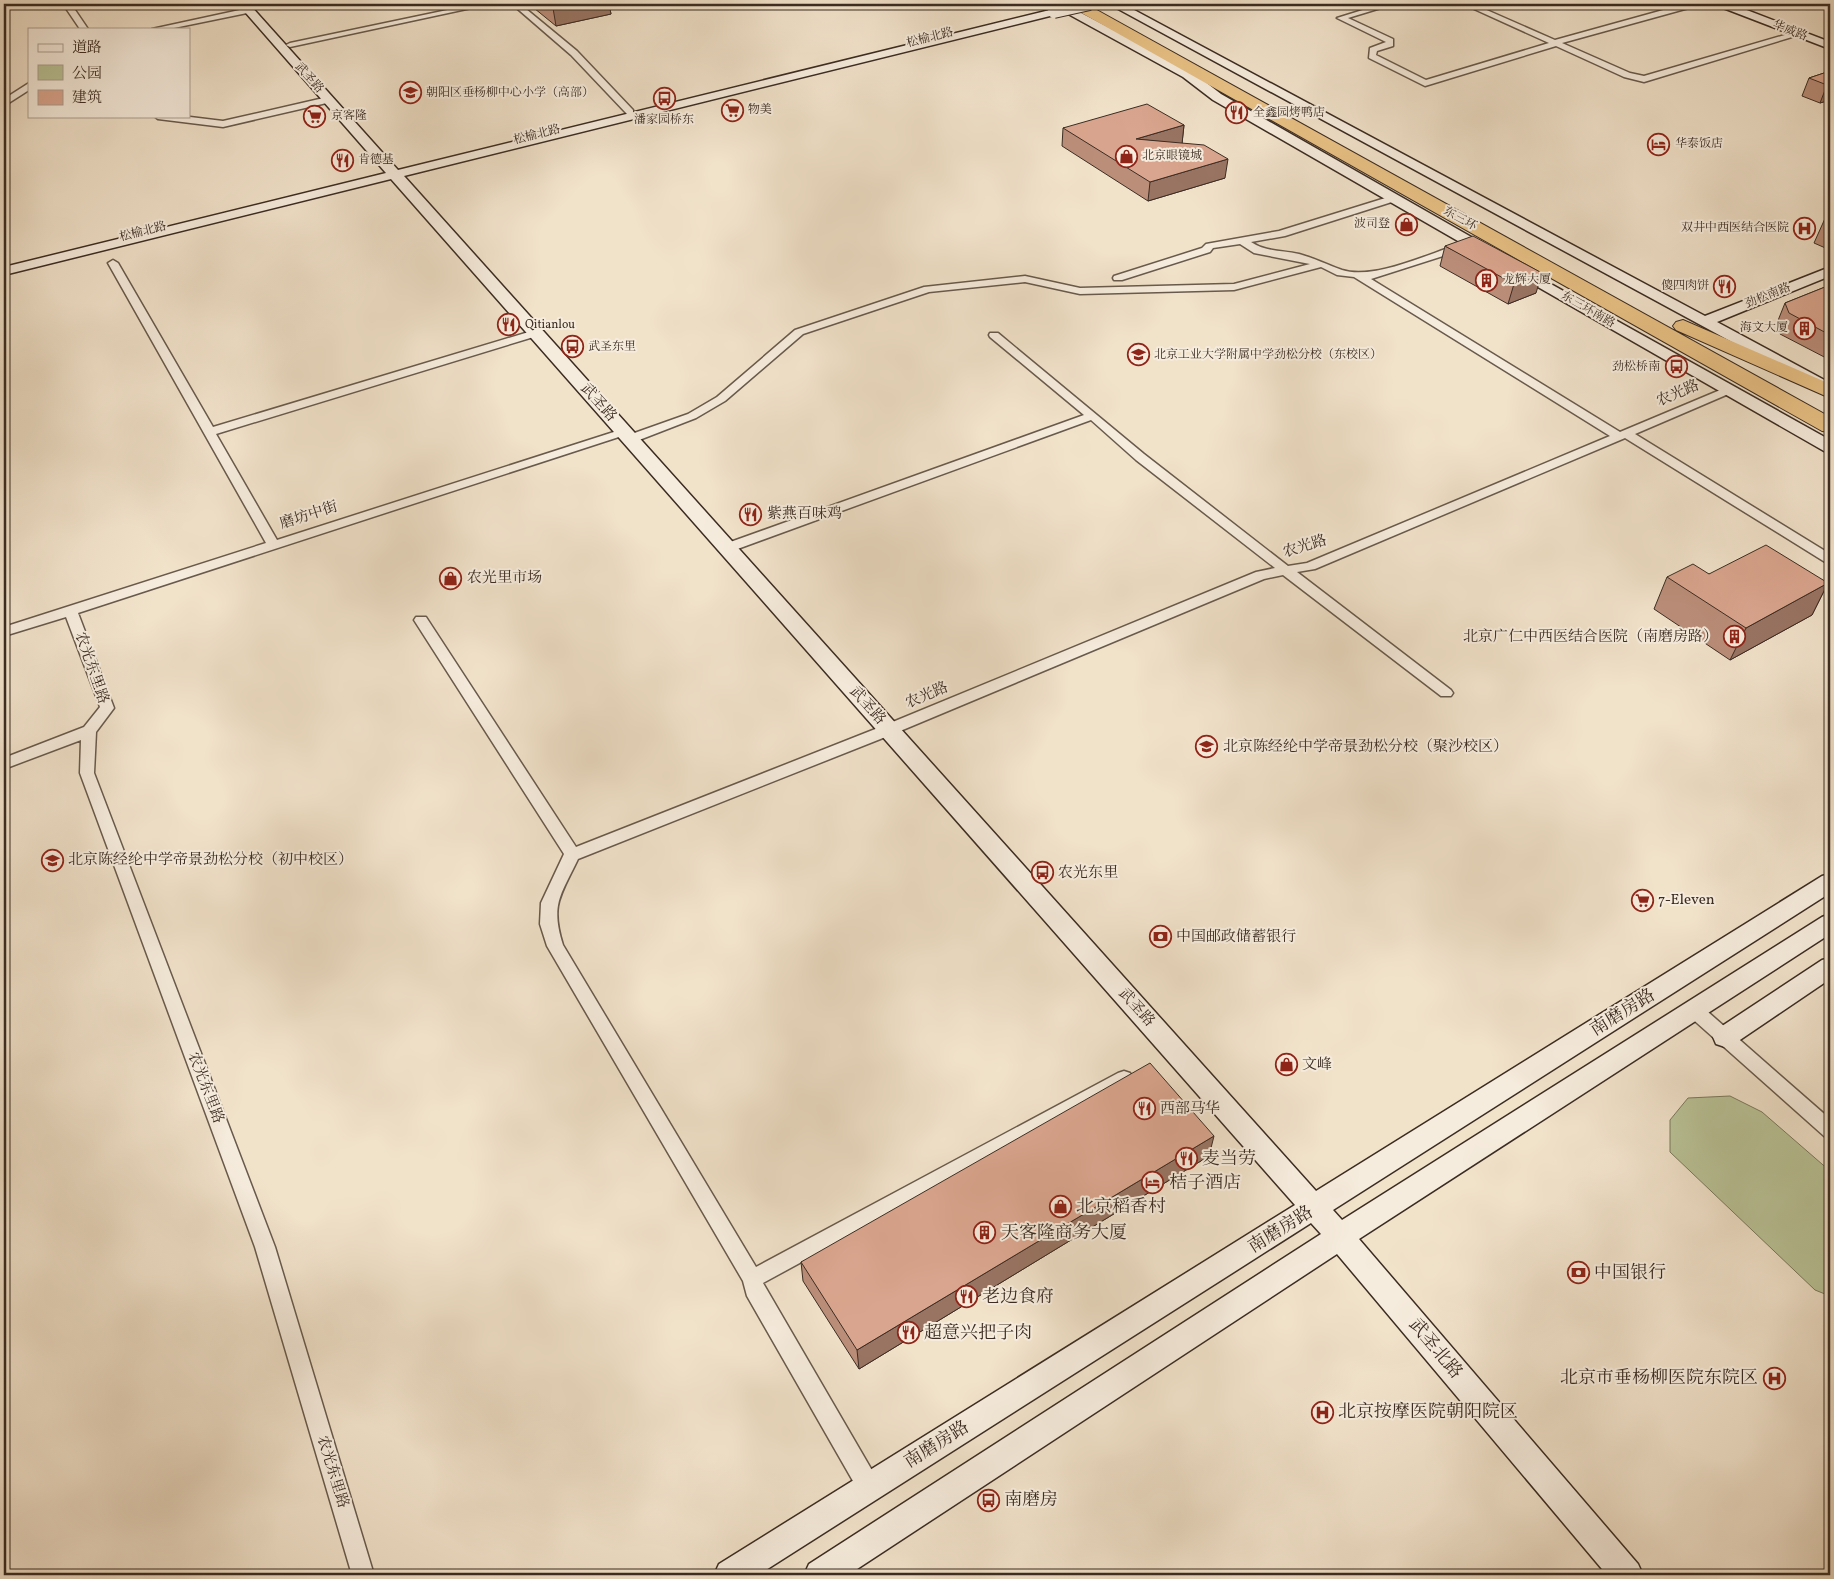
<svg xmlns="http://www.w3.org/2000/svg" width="1834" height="1579" font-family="Vollkorn,'Noto Serif SC',serif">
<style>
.green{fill:#b9c397;stroke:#7a785c}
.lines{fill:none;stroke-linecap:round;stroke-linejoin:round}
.street-casing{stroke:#685a4c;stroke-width:3}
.secondary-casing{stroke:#3b2c22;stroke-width:3}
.highway-casing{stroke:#3b2c22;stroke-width:2}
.street{fill:#f6ecdd;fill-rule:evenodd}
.secondary{fill:#f6ecdd;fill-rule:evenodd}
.highway{fill:#e8c185;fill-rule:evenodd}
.secondary-bridge-casing{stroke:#3b2c22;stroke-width:14;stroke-linecap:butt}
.secondary-bridge{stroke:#f6ecdd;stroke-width:12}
.wall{fill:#bb8e7a;stroke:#3b2c22}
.shaded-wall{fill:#997463;stroke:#3b2c22}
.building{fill:#daa58e;stroke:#3b2c22}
.labels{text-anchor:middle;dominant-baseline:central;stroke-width:4;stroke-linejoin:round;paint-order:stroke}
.far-street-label{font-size:12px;fill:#3b2c22;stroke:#f6ecdd}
.far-poi-label{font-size:12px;fill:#3b2c22;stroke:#f6ecdd;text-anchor:start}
.street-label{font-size:15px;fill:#3b2c22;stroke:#f6ecdd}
.poi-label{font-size:15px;fill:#3b2c22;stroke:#f6ecdd;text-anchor:start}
.near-street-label{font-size:18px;fill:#3b2c22;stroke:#f6ecdd}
.near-poi-label{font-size:18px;fill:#3b2c22;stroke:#f6ecdd;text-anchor:start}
</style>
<rect width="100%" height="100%" fill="#f1e2ca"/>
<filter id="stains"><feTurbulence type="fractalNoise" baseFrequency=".004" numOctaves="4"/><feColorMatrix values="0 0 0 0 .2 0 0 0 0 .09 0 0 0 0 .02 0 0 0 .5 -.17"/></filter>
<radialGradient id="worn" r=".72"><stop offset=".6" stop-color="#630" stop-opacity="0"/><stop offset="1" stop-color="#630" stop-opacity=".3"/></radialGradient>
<path class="green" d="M 1730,1096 L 1762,1112 L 1830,1171 L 1830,1296 L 1815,1290 L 1670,1152 L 1670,1120 L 1688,1098 Z"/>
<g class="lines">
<defs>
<path id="street" d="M 63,4 L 71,4 L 88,29 L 80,29 Z
M 476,4 L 490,4 L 290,47 L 286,45 L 290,43 Z
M 512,4 L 520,4 L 577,51 L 633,110 L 633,114 L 627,114 L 571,55 Z
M 1382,4 L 1394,4 L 1348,18 L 1393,39 L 1393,46 L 1377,51 L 1376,55 L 1426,80 L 1549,43 L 1463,4 L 1473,4 L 1555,40 L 1685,4 L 1697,4 L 1696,6 L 1562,43 L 1630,73 L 1644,76 L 1795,32 L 1802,34 L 1644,82 L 1624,77 L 1556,46 L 1425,86 L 1369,58 L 1370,48 L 1386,42 L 1337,18 Z
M 249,8 L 252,8 L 252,12 L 169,29 L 152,29 Z
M 29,83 L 29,90 L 4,106 L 4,99 Z
M 328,97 L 332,100 L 331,102 L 223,127 L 158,119 L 154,116 L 182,116 L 223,121 Z
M 1395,195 L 1400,198 L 1398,200 L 1285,236 L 1251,242 C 1266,252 1282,250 1299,254 C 1314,258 1328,265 1342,270 C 1373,280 1426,255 1457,245 L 1465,245 L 1465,249 L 1371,279 L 1620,432 L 1725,388 L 1733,388 L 1735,390 L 1733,392 L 1635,434 L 1830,554 L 1830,563 L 1825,562 L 1625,438 L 1315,569 L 1297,572 L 1451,690 L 1453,693 L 1451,696 L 1441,696 L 1283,575 L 1264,579 L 893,734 L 578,859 C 561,895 550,904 563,945 L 756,1267 L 1118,1073 L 1124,1071 L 1130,1073 L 1133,1078 L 1130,1083 L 763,1283 L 877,1479 L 880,1487 L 877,1495 L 869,1498 L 861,1495 L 747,1296 L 743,1281 L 547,946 L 540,924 L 541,903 L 564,854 L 414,620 L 416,617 L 426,617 L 576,847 L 883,726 L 1256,572 L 1275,568 L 1136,460 L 1091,420 L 732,551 L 722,551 L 721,548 L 722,545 L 1084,415 L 990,337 L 989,335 L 990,333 L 998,333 L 1144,454 L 1288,566 L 1307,563 L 1610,436 L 1354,277 L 1337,275 L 1321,267 L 1234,290 L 1080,294 L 1025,282 L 929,292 L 803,334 L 725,401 L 696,418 L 634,442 L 630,443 L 624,439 L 626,436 L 688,414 L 717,397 L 795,330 L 924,287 L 1025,276 L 1080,288 L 1234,284 L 1310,264 L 1254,253 L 1240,244 L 1213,248 L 1210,252 L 1122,280 L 1114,280 L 1113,278 L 1114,276 L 1202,248 L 1206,244 L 1279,231 Z
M 113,260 L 118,263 L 213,427 L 532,331 L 540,331 L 541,333 L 540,335 L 216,434 L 277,540 L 620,430 L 628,430 L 630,432 L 628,434 L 78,613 L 114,708 L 96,732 L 94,773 L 275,1247 L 374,1575 L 352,1575 L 255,1247 L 80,773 L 81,740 L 4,769 L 4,758 L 84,727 L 100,707 L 66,617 L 4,636 L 4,627 L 266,543 L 108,263 Z
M 1694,1003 L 1700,1005 L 1830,1119 L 1830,1138 L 1824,1136 L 1688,1015 L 1685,1010 L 1688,1005 Z"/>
<path id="secondary" d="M 238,4 L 249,4 L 398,170 L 1054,9 L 1058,10 L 1060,12 L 1058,14 L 404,176 L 1316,1191 L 1822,876 L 1830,874 L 1830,893 L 1333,1210 L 1342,1220 L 1822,917 L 1830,914 L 1830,934 L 1359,1239 L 1638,1564 L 1643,1575 L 1607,1575 L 1337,1254 L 848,1575 L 804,1575 L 809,1564 L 1321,1234 L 1311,1223 L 758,1575 L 714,1575 L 719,1564 L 1295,1205 L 391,179 L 4,275 L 4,267 L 386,173 Z
M 1050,4 L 1064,4 L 1191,71 L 1221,94 L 1494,250 L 1496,253 L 1494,256 L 1484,256 L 1213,100 L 1183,77 Z
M 1109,4 L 1123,4 L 1705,316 L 1830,267 L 1830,276 L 1717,322 L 1830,383 L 1830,394 L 1824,392 Z
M 1716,4 L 1731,4 L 1830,42 L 1830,49 L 1718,6 Z
M 1515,264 L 1830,440 L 1830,452 L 1824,451 L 1510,271 L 1508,268 L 1510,265 Z
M 1830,958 L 1830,979 L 1734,1044 L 1725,1047 L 1716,1044 L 1713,1037 L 1716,1030 L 1822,960 Z"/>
<path id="highway" d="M 1069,4 L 1086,4 L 1830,417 L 1830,432 L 1822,431 L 1071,7 Z
M 1683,320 L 1830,384 L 1830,398 L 1676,330 L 1673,326 L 1676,322 Z"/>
</defs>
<use href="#street" class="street-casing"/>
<use href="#secondary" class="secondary-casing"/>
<use href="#highway" class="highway-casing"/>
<use href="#street" class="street"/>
<use href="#secondary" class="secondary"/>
<use href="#highway" class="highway"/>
<defs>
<path id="secondary-bridge" d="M 1054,12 L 1090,4"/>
</defs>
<use href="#secondary-bridge" class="secondary-bridge-casing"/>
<use href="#secondary-bridge" class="secondary-bridge"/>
</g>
<path class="wall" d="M 529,4 L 609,4 L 611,14 L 556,26 Z
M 1830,71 L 1830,100 L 1820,103 L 1802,96 L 1809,78 Z
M 1184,125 L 1182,143 L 1225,178 L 1148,201 L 1062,146 L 1063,128 Z
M 1830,212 L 1830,250 L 1814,243 L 1827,214 Z
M 1445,246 L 1536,293 L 1508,304 L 1440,266 Z
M 1830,285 L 1830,360 L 1780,334 L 1777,323 L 1785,303 Z
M 1709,574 L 1828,583 L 1812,615 L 1730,660 L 1654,609 L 1667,577 Z
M 1209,1156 L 859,1369 L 803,1281 L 801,1262 Z"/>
<path class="shaded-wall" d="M 574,4 L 609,4 L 611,14 L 556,26 L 553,8 Z
M 1830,84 L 1830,100 L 1820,103 L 1827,85 Z
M 1184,125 L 1182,144 L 1136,139 Z
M 1228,159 L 1225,178 L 1148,201 L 1150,182 Z
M 1542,273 L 1536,293 L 1508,304 L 1514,284 Z
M 1828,583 L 1812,615 L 1730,660 L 1746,628 Z
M 1214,1136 L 1209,1156 L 859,1369 L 857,1350 Z"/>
<path class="building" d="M 547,4 L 574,4 L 553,8 Z
M 1830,71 L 1830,84 L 1827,85 L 1809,78 Z
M 1147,104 L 1184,125 L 1136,139 L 1204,145 L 1228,159 L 1150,182 L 1063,128 Z
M 1473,236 L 1542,273 L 1514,284 L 1445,246 Z
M 1830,285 L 1830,335 L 1789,313 L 1785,303 Z
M 1766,545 L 1828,583 L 1746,628 L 1667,577 L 1693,564 L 1709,574 Z
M 1150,1063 L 1214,1136 L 857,1350 L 801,1262 Z"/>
<defs>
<symbol id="school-ring" viewBox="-11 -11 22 22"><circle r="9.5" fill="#f6ecdd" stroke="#8f2418" stroke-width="1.5"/><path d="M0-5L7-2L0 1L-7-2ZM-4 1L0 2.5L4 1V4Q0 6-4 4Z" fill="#8f2418"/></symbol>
<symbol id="bus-ring" viewBox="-11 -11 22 22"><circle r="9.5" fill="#f6ecdd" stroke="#8f2418" stroke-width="1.5"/><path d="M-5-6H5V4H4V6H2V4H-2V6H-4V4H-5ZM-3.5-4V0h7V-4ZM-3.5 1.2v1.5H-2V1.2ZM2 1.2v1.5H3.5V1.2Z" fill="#8f2418"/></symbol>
<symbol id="supermarket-ring" viewBox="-11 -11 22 22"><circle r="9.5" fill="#f6ecdd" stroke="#8f2418" stroke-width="1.5"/><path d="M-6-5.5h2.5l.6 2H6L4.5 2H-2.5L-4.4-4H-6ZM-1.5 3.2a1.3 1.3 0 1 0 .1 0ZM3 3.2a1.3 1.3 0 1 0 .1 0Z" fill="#8f2418"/></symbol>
<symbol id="restaurant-ring" viewBox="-11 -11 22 22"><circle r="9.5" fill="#f6ecdd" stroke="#8f2418" stroke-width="1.5"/><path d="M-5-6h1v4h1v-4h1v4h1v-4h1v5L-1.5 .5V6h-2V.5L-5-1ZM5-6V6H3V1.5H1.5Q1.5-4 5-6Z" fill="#8f2418"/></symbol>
<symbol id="hotel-ring" viewBox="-11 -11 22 22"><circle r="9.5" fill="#f6ecdd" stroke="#8f2418" stroke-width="1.5"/><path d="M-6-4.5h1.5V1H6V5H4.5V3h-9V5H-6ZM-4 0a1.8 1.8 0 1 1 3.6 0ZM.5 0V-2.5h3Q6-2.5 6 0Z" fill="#8f2418"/></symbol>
<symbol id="shop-ring" viewBox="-11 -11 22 22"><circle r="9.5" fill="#f6ecdd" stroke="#8f2418" stroke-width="1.5"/><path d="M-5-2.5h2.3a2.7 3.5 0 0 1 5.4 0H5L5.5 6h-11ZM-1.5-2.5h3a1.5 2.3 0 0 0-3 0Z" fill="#8f2418"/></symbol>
<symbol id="hospital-ring" viewBox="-11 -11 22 22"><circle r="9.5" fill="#f6ecdd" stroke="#8f2418" stroke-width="1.5"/><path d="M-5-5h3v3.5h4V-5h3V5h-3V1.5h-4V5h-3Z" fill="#8f2418"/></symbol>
<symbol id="building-ring" viewBox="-11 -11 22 22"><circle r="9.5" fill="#f6ecdd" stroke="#8f2418" stroke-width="1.5"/><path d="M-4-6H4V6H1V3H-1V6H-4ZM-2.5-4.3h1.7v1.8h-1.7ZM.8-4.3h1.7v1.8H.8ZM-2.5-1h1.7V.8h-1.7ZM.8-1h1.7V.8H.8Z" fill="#8f2418"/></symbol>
<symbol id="bank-ring" viewBox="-11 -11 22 22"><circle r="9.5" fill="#f6ecdd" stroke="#8f2418" stroke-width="1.5"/><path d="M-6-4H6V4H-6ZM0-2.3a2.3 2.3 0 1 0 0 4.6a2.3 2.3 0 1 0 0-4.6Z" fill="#8f2418"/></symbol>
</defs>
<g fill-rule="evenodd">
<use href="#school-ring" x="398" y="80" width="25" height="25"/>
<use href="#bus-ring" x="652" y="86" width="25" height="25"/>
<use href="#supermarket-ring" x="720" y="98" width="25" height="25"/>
<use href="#restaurant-ring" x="1224" y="100" width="25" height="25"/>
<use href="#supermarket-ring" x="302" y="104" width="25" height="25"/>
<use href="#hotel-ring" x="1646" y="132" width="25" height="25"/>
<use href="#shop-ring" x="1114" y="144" width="25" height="25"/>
<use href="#restaurant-ring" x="330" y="148" width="25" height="25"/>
<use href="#shop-ring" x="1394" y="212" width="25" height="25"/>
<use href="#hospital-ring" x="1792" y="216" width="25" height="25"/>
<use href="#building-ring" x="1474" y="268" width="25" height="25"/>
<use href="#restaurant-ring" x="1712" y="274" width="25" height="25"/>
<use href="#restaurant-ring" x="496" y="312" width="25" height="25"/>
<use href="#building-ring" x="1792" y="316" width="25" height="25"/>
<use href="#bus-ring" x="560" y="334" width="25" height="25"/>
<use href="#school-ring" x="1126" y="342" width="25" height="25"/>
<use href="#bus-ring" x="1664" y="354" width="25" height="25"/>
<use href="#restaurant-ring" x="738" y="502" width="25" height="25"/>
<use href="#shop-ring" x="438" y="566" width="25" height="25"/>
<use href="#building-ring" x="1722" y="624" width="25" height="25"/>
<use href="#school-ring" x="1194" y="734" width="25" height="25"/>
<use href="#school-ring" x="40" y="848" width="25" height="25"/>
<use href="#bus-ring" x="1030" y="860" width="25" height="25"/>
<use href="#supermarket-ring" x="1630" y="888" width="25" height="25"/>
<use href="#bank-ring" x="1148" y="924" width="25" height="25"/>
<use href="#shop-ring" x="1274" y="1052" width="25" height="25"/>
<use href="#restaurant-ring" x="1132" y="1096" width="25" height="25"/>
<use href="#restaurant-ring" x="1174" y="1146" width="25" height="25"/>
<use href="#hotel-ring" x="1140" y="1170" width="25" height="25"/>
<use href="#shop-ring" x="1048" y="1194" width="25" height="25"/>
<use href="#building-ring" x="972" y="1220" width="25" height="25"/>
<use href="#bank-ring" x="1566" y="1260" width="25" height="25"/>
<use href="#restaurant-ring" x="954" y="1284" width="25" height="25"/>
<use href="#restaurant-ring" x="896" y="1320" width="25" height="25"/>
<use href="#hospital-ring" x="1762" y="1366" width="25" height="25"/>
<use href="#hospital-ring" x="1310" y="1400" width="25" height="25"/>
<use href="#bus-ring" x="976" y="1488" width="25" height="25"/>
</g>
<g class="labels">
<g class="far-street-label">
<text transform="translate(1790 31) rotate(21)">华威路</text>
<text transform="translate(930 38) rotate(-14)">松榆北路</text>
<text transform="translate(309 78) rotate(48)">武圣路</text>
<text transform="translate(537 135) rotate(-14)">松榆北路</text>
<text transform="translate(1460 219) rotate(29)">东三环</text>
<text transform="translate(143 232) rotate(-14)">松榆北路</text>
<text transform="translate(1768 296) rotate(-22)">劲松南路</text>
<text transform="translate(1588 310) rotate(30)">东三环南路</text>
</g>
<g class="far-poi-label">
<text x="426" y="93">朝阳区垂杨柳中心小学（高部）</text>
<text x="748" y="110">物美</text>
<text x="1253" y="113">全鑫园烤鸭店</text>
<text x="331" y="116">京客隆</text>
<text x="664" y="120" text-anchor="middle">潘家园桥东</text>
<text x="1675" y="144">华泰饭店</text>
<text x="1142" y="156">北京眼镜城</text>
<text x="358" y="160">肯德基</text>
<text x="1390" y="224" text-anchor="end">波司登</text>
<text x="1789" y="228" text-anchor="end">双井中西医结合医院</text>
<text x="1503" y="280">龙辉大厦</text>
<text x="1709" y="286" text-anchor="end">傻四肉饼</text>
<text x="525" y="325">Qitianlou</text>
<text x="1788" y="328" text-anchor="end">海文大厦</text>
<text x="588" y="347">武圣东里</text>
<text x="1154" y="355">北京工业大学附属中学劲松分校（东校区）</text>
<text x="1660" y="367" text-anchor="end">劲松桥南</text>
</g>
<g class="street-label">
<text transform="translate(1678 394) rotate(-23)">农光路</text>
<text transform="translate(598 403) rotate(48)">武圣路</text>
<text transform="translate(309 516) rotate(-18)">磨坊中街</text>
<text transform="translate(1305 547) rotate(-17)">农光路</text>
<text transform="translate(91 668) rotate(71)">农光东里路</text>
<text transform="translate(927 696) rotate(-23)">农光路</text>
<text transform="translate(867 706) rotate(48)">武圣路</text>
<text transform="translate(1136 1008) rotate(48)">武圣路</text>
<text transform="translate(205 1088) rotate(69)">农光东里路</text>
<text transform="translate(332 1472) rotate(73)">农光东里路</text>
</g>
<g class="poi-label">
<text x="767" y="514">紫燕百味鸡</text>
<text x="467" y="578">农光里市场</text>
<text x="1718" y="637" text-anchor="end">北京广仁中西医结合医院（南磨房路）</text>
<text x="1223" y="747">北京陈经纶中学帝景劲松分校（聚沙校区）</text>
<text x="68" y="860">北京陈经纶中学帝景劲松分校（初中校区）</text>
<text x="1058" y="873">农光东里</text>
<text x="1658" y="900">7-Eleven</text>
<text x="1176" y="937">中国邮政储蓄银行</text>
<text x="1302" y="1065">文峰</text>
<text x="1160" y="1109">西部马华</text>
</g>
<g class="near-street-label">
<text transform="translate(1623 1013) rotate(-32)">南磨房路</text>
<text transform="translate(1281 1230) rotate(-32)">南磨房路</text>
<text transform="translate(1435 1349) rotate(50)">武圣北路</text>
<text transform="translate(937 1445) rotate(-32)">南磨房路</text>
</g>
<g class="near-poi-label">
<text x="1202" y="1159">麦当劳</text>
<text x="1169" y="1183">桔子酒店</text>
<text x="1076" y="1207">北京稻香村</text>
<text x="1001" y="1233">天客隆商务大厦</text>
<text x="1594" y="1273">中国银行</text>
<text x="982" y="1297">老边食府</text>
<text x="924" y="1333">超意兴把子肉</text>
<text x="1758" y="1378" text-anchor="end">北京市垂杨柳医院东院区</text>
<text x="1338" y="1412">北京按摩医院朝阳院区</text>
<text x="1004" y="1500">南磨房</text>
</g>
</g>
<rect width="1834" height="1579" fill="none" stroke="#f1e2ca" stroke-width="20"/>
<rect x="5" y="5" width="1824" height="1569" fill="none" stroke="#3b2c22" stroke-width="2.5"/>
<rect x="10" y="10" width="1814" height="1559" fill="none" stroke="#3b2c22"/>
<rect x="28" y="28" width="162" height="90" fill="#f6ecdd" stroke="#ab9f92"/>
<rect x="38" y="44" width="25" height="8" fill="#f6ecdd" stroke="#ab9f92"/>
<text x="72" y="52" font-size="15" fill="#3b2c22">道路</text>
<rect x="38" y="65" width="25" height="15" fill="#b9c397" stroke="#ab9f92"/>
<text x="72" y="78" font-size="15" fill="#3b2c22">公园</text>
<rect x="38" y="90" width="25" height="15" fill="#daa58e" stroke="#ab9f92"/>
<text x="72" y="102" font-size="15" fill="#3b2c22">建筑</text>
<rect width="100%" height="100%" filter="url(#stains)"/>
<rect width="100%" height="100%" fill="url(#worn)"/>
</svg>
